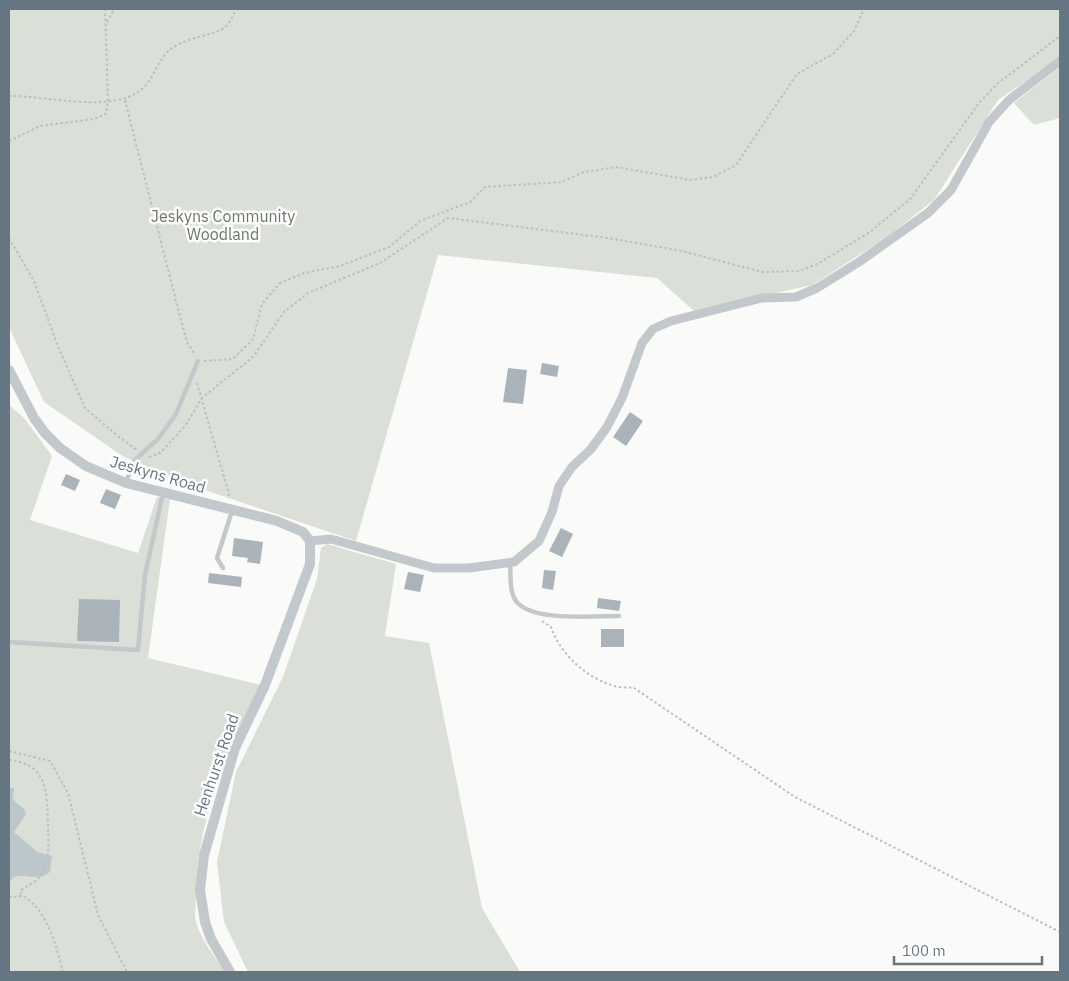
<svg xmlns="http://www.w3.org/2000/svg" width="1069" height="981" font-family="'IBM Plex Sans',sans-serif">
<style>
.green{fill:#dadfd7}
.water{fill:#bbc7cb}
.building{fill:#aab3b9}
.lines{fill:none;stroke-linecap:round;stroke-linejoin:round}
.path{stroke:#bbbfc2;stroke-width:2;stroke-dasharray:2.5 2.5;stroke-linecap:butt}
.service{stroke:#c3c8cc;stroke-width:4.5}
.minor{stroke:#c3c8cc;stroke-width:9}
.tertiary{stroke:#c3c8cc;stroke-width:10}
.labels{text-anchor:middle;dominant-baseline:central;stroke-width:5;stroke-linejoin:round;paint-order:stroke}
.park-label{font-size:16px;fill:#687a64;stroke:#fff}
.street-label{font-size:16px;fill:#657683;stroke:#fff}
</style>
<rect width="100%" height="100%" fill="#fafaf8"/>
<path class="green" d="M 9,9 L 1060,9 L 1060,58 L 998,100 L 934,200 L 886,238 L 812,285 L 694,311 L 657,278 L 438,255 L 356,541 L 196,487 L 124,457 L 44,402 L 9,327 Z
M 1060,67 L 1060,118 L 1034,125 L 1014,103 Z
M 9,405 L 24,418 L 52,456 L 30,520 L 138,553 L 157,497 L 170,499 L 148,658 L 261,685 C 230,749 194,826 196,899 C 196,906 194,916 196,922 C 201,940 215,957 225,972 L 9,972 Z
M 327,544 L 396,564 L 385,636 L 429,643 L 482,908 L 520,972 L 248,972 L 224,922 L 217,862 L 236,772 L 283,677 L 317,579 L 321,548 Z"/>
<path class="water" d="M 9,788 L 14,788 L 13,800 L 24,809 L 26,814 L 14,832 L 37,852 L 52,856 L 50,872 C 32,885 17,866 9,884 Z"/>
<path class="building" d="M 542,363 L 559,366 L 557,377 L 540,374 Z
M 508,368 L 527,370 L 523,404 L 503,402 Z
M 630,412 L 643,421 L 626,446 L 613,437 Z
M 66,474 L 80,480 L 75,491 L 61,485 Z
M 106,489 L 121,495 L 115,509 L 100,503 Z
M 561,528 L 573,534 L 562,557 L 549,551 Z
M 234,538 L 263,542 L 260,564 L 247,562 L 248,558 L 232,556 Z
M 544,570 L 556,571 L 553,590 L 542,588 Z
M 408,572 L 424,575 L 420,592 L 404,589 Z
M 209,573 L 242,577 L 241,587 L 208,583 Z
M 598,598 L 621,601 L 619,611 L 597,608 Z
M 79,599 L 120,600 L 119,642 L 77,641 Z
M 601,629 L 624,629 L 624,647 L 601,647 Z"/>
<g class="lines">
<path class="path" d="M 107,22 L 114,9
M 9,96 C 46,95 118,116 145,86 C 155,76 159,57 171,49 C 186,37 212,36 224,28 C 230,23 233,16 236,9
M 125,100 L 176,301 L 187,342 L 195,355
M 9,141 L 40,126 L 94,119 L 106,114 L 108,101 L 105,9
M 9,238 L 34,281 L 57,344 L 85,408 L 119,437 L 137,450
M 204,361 L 233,359 L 253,339 L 262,304 L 280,283 L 304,273 L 340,266 L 389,247 L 420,221 L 470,202 L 485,187 L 561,182 L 584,172 L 617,167 L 690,180 L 713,177 L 736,165 L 797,74 L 833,54 L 854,31 L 864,9
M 197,383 L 229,494 L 228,498
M 149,457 L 160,453 L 185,426 L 202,398 L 253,357 L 284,312 L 308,293 L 380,263 L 448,218 L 608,238 L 682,251 L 762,272 L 799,271 L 819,263 L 870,232 L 911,198 L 979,103 L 997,84 L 1060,36
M 542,621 L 551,627 C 560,653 584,676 611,685 C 618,688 627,687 634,688 L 795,797 L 1060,932
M 9,751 L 50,761 L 68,793 L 98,915 L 127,972
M 9,760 C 47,763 47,792 48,823 C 48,842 51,857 41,875 C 37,882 26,886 20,891 L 22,896
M 9,897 L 23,896 C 47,909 57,948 63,972"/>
<path class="service" d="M 126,482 L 135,460 L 158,439 L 176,414 L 198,361
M 510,563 C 511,574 509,592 516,601 C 531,622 595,616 619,616
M 223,568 L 217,558 L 232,511
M 9,642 L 138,650 L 145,575 L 163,493"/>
<path class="minor" d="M 310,541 L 331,539 L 434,568 L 469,568 L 514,562 L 539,541 L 552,512 L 559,486 L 572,467 L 591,449 L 607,427 L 622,398 L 642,343 L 653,329 L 671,321 L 762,298 L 796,297 L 817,288 L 859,262 L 928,213 L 951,190 L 989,122 L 1009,100 L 1060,61"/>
<path class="tertiary" d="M 9,370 L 34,418 L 45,433 L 60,448 L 86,466 L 126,483 L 277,521 L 303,532 L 310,541 L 310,564 L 265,685 L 235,748 L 204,855 L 200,890 L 205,922 L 211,939 L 230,972"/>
</g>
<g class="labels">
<g class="park-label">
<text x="223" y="216">Jeskyns Community<tspan x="223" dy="18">Woodland</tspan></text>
</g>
<g class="street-label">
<text transform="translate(158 474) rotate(16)">Jeskyns Road</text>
<text transform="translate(216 765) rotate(-71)">Henhurst Road</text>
</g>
</g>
<rect width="1069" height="981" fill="none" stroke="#657683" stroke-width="20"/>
<path d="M894 956v8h148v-8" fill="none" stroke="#657683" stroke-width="2.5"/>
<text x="902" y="956" font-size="15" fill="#657683" stroke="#ffffff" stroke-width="4" paint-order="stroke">100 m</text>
</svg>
